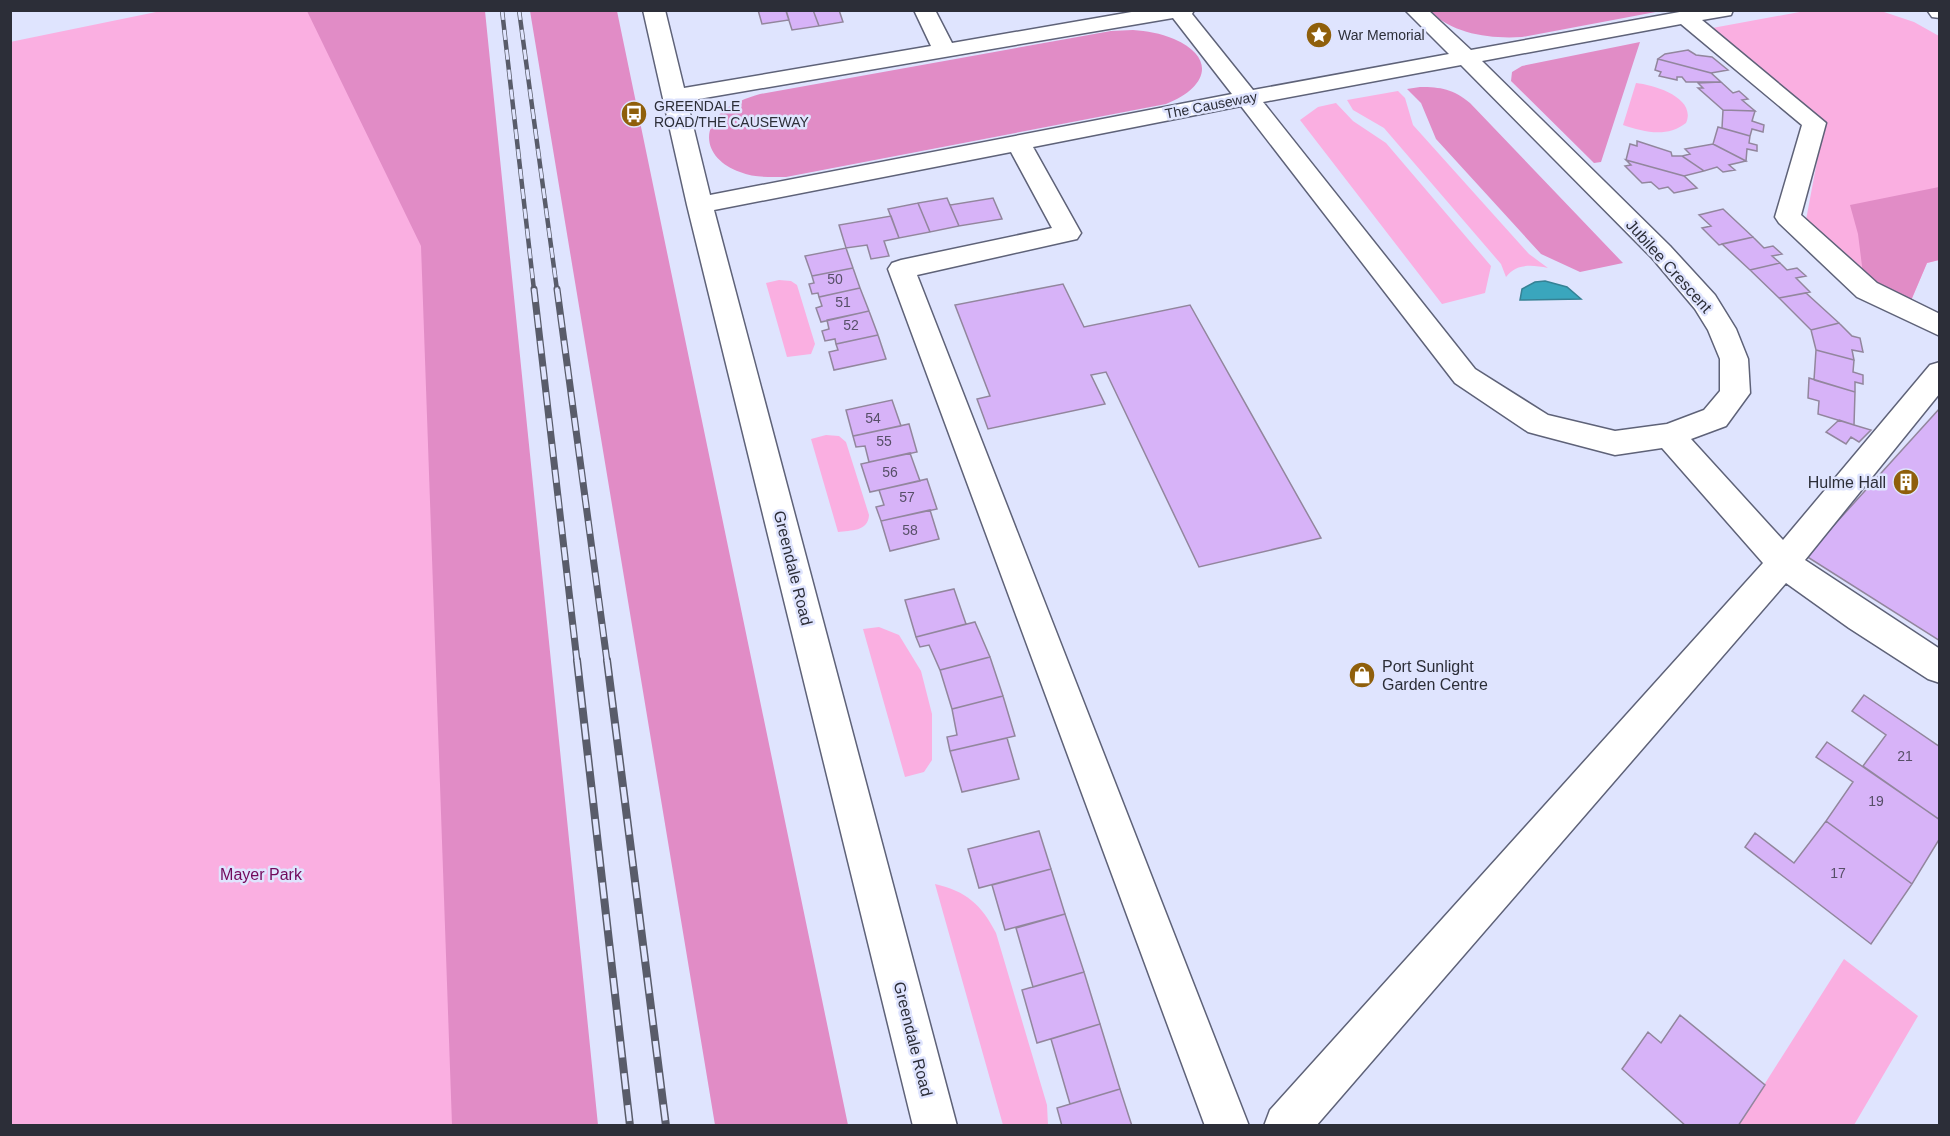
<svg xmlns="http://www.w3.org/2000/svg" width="1950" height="1136" font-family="Helvetica,sans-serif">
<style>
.green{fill:#faafe1}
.forest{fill:#e18cc6}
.water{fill:#3aa6bd;stroke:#368295;stroke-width:1.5}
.building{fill:#d7b3f8;stroke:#92869d;stroke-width:1.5}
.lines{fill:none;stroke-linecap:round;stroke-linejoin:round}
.minor-casing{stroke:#5e6278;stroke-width:3}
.minor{fill:#fff;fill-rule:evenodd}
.rail-far2-casing{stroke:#595c6a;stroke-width:4.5}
.rail-far1-casing{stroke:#595c6a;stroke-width:7}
.rail-casing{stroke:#595c6a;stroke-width:8}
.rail-far2{stroke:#dfe4fe;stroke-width:3;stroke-dasharray:10;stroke-linecap:butt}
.rail-far1{stroke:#dfe4fe;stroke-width:4.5;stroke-dasharray:13;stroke-linecap:butt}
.rail{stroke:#dfe4fe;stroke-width:5;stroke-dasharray:16;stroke-linecap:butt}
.labels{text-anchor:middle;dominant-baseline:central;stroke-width:5;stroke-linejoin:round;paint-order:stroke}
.far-poi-label{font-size:14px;fill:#2c2e38;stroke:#dfe4fe;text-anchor:start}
.far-street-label{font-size:14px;fill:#2c2e38;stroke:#dfe4fe}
.number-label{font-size:14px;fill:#574f68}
.street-label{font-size:16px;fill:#2c2e38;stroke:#dfe4fe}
.poi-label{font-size:16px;fill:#2c2e38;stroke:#dfe4fe;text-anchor:end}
.park-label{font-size:16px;fill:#720a5c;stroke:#dfe4fe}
</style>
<rect width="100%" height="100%" fill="#dfe4fe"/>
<path class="green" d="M 1878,10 L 1914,22 L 1939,36 L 1939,260 L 1927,263 L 1910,303 L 1875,285 L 1806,220 L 1824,124 L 1820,118 L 1707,29 L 1805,11 Z
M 161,11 L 449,11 L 545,1125 L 11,1125 L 10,42 Z
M 1636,83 C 1655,85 1697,98 1686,123 C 1667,138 1644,132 1623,125 Z
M 1398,91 L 1405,98 L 1413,125 L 1529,254 L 1548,268 C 1532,265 1517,263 1506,277 L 1501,264 L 1384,128 L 1353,110 L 1347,100 Z
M 1336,103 L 1353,121 L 1386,143 L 1491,266 L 1485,293 L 1442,304 L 1300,120 L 1318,107 Z
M 779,280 L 791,281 L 797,285 L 815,344 L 811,354 L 787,357 L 766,283 Z
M 826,435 L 839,436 L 846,442 L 869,515 C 868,532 851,530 838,532 L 811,439 Z
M 879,627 L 899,635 L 921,671 L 932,714 L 932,760 L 924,772 L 905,777 L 863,629 Z
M 935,884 C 966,891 982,905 996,933 L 1047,1105 L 1048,1125 L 1003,1125 Z
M 1844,959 L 1918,1016 L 1854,1125 L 1738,1126 Z"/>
<path class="forest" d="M 307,11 L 485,11 L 598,1125 L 452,1125 L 421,246 Z
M 530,11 L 617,11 L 848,1125 L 715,1125 Z
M 1429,11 L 1661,11 L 1522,37 C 1489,39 1454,34 1429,11 Z
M 1133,30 C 1147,31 1160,33 1174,39 C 1219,59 1205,89 1166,104 L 786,177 C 771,177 754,178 740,172 C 711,162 697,135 722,112 C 732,103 747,98 760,94 L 1111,31 Z
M 1640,42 L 1601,162 L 1594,163 L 1511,81 L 1512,72 L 1522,66 Z
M 1420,87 C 1441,87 1453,89 1470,103 L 1623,263 L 1580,272 L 1541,254 L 1436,139 L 1421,103 L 1407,89 Z
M 1939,187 L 1939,260 L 1927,263 L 1910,303 L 1875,285 L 1863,274 L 1858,234 L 1850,205 Z"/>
<path class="water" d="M 1545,281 L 1567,287 L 1581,299 L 1520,300 L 1522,289 L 1535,282 Z"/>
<path class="building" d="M 758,10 L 786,10 L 789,20 L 762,24 Z
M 813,10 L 819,26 L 792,30 L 786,11 Z
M 813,10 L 839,10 L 843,22 L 819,26 Z
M 1688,50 L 1696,55 L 1712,57 L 1728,70 L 1711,73 L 1658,59 L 1665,54 Z
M 1658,59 L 1711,73 L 1721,82 L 1686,82 L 1682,77 L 1677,77 L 1677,80 L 1659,76 L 1661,72 L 1655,70 Z
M 1721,82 L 1733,93 L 1739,91 L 1748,99 L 1742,100 L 1755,111 L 1723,110 L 1698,88 L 1703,88 L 1698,83 Z
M 1723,110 L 1755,111 L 1752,121 L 1764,125 L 1763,132 L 1752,129 L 1750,136 L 1722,128 Z
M 1718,127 L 1750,136 L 1749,143 L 1757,145 L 1757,151 L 1747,149 L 1746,161 L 1713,144 Z
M 1637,141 L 1671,152 L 1672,156 L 1682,156 L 1704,171 L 1684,176 L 1626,160 L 1630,144 L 1637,146 Z
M 1713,144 L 1746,161 L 1729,165 L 1735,170 L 1723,172 L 1717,167 L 1704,171 L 1682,156 L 1690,154 L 1685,149 Z
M 1626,160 L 1684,176 L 1697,188 L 1674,193 L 1668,187 L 1659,189 L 1651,182 L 1642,183 L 1625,166 L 1631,165 Z
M 947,198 L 959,226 L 930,232 L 918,203 Z
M 993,198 L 1002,219 L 959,226 L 950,205 Z
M 918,203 L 930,232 L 899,238 L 888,209 Z
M 1723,209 L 1753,237 L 1719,245 L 1702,228 L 1711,226 L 1699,215 Z
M 891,216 L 899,238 L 884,241 L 889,256 L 871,259 L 867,245 L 846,248 L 839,225 Z
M 1753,237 L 1764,248 L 1773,246 L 1782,254 L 1772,256 L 1780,263 L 1750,270 L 1722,244 Z
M 846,248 L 853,268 L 812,276 L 805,256 Z
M 1780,263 L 1787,270 L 1797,268 L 1806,276 L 1796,278 L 1810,292 L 1779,298 L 1750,270 Z
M 853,268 L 860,288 L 819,297 L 818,293 L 812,294 L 809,284 L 814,283 L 812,276 Z
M 1063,284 L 1084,327 L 1190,305 L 1321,538 L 1199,567 L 1106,372 L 1091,375 L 1105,404 L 988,429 L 977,399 L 990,396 L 955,305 Z
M 860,288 L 869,311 L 821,322 L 816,308 L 822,306 L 819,297 Z
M 1806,293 L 1839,323 L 1811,330 L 1779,298 Z
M 869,311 L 878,335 L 836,344 L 835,339 L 825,341 L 822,331 L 829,329 L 827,320 Z
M 1839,323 L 1852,336 L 1860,338 L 1863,352 L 1852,350 L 1854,360 L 1816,350 L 1811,330 Z
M 878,335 L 886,359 L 834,370 L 829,352 L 838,350 L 836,344 Z
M 1816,350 L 1854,360 L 1853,372 L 1863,375 L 1863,384 L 1855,382 L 1855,392 L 1814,380 Z
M 1809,378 L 1855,392 L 1854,425 L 1818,414 L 1819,401 L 1808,398 Z
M 892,400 L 901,426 L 853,436 L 846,410 Z
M 1940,408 L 1940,641 L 1806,556 Z
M 1839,420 L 1854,425 L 1871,430 L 1859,442 L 1851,437 L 1846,444 L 1826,432 Z
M 909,424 L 917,452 L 869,462 L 865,446 L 856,447 L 853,436 Z
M 910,453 L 920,481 L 870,492 L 861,464 Z
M 927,479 L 937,509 L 881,521 L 876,507 L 884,505 L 879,490 Z
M 930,510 L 939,539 L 890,551 L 881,521 Z
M 954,589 L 966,624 L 916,637 L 905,600 Z
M 975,622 L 990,657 L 940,670 L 929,645 L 920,647 L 916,637 Z
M 990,657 L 1003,696 L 952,709 L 940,670 Z
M 1864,695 L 1940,747 L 1940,820 L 1863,766 L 1886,735 L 1852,711 Z
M 1003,696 L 1015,736 L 950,751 L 947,737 L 957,735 L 952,709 Z
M 1007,738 L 1019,779 L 962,792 L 950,751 Z
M 1827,742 L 1940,820 L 1940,838 L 1912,884 L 1826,821 L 1853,782 L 1816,757 Z
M 1826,821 L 1912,884 L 1871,944 L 1745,847 L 1755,833 L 1794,863 Z
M 1039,831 L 1051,869 L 979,888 L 968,849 Z
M 1051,869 L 1065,914 L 1005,930 L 992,885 Z
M 1065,914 L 1084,972 L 1033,987 L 1016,928 Z
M 1084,972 L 1100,1024 L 1037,1043 L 1022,990 Z
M 1680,1015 L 1765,1085 L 1738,1126 L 1686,1126 L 1622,1069 L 1648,1032 L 1661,1043 Z
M 1100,1024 L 1120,1089 L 1070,1104 L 1051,1039 Z
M 1120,1089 L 1132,1126 L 1062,1126 L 1057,1108 Z"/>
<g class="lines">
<defs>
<path id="minor" d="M 643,10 L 665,10 L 684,88 L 931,46 L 914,10 L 935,10 L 952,43 L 1143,10 L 1194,10 L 1192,14 L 1253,90 L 1449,54 L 1405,10 L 1428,10 L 1471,50 L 1685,11 L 1733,10 L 1731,15 L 1702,20 L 1826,123 L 1801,215 L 1877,283 L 1940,314 L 1940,336 L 1857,297 L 1779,223 L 1775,217 L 1802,125 L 1681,24 L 1482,61 L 1670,246 L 1715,295 L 1736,329 L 1748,359 L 1750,393 L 1726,426 L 1691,439 L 1783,540 L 1930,365 L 1940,362 L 1940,393 L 1805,560 L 1940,649 L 1940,683 L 1928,679 L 1849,628 L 1786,583 L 1316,1126 L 1264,1126 L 1270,1110 L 1763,563 L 1662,448 L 1615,455 L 1539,435 L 1528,432 L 1455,383 L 1241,106 L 1033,147 L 1081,233 L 1077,239 L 917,275 L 1249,1126 L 1205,1126 L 888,269 L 892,263 L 901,260 L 1052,228 L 1011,152 L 714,210 L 957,1126 L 913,1126 L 687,205 ZM 1173,18 L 1232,94 L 710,195 L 687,101 ZM 1461,65 L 1652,258 L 1695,309 L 1708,330 L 1720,359 L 1720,391 L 1704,410 L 1667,424 L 1615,431 L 1548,415 L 1475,369 L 1263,102 Z
M 1927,10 L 1940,10 L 1940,18 L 1932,17 Z"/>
</defs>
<use href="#minor" class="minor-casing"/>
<use href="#minor" class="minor"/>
<defs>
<path id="rail-far2" d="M 502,10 L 534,290
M 519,10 L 557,290"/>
<path id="rail-far1" d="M 534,289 L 577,661
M 557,289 L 607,661"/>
<path id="rail" d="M 577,660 L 630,1126
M 607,660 L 666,1126"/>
</defs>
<use href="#rail-far2" class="rail-far2-casing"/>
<use href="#rail-far1" class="rail-far1-casing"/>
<use href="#rail" class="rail-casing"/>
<use href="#rail-far2" class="rail-far2"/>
<use href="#rail-far1" class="rail-far1"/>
<use href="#rail" class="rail"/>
</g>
<defs>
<symbol id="sight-disc" viewBox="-11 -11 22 22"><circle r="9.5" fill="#8f5f0b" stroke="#dfe4fe"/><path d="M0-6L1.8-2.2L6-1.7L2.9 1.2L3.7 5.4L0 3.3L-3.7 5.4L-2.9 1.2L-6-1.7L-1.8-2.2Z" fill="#fff"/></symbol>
<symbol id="bus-disc" viewBox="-11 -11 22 22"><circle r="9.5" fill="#8f5f0b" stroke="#dfe4fe"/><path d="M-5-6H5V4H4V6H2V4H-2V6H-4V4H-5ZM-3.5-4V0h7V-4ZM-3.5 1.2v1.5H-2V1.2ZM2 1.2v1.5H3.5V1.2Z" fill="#fff"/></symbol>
<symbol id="building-disc" viewBox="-11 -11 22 22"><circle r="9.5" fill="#8f5f0b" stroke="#dfe4fe"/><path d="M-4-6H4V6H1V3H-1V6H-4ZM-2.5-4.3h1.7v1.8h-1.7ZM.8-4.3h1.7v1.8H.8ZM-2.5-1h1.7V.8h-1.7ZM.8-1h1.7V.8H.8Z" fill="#fff"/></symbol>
<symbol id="shop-disc" viewBox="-11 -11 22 22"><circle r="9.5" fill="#8f5f0b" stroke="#dfe4fe"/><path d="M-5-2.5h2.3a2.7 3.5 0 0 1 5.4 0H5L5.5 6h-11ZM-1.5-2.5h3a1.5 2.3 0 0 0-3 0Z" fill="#fff"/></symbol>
</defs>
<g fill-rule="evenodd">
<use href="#sight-disc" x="1304" y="20" width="30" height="30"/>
<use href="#bus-disc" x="619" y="99" width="30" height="30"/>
<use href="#building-disc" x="1891" y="467" width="30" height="30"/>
<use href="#shop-disc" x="1347" y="660" width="30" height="30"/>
</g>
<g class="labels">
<g class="far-poi-label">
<text x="1338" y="35">War Memorial</text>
<text x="654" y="106">GREENDALE<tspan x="654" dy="16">ROAD/THE CAUSEWAY</tspan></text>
</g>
<g class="far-street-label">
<text transform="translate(1211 105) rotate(-11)">The Causeway</text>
</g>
<g class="number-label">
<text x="835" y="279">50</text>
<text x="843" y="302">51</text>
<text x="851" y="325">52</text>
<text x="873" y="418">54</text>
<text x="884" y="441">55</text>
<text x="890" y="472">56</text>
<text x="907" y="497">57</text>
<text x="910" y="530">58</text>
<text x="1905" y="756">21</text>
<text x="1876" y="801">19</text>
<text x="1838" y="873">17</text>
</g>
<g class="street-label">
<text transform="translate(1669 266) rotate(48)">Jubilee Crescent</text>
<text transform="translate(793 568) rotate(76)">Greendale Road</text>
<text transform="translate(913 1039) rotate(76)">Greendale Road</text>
</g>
<g class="poi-label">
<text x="1886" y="482">Hulme Hall</text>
<text x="1382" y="666" text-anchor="start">Port Sunlight<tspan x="1382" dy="18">Garden Centre</tspan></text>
</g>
<g class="park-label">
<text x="261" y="874">Mayer Park</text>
</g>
</g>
<rect width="1950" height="1136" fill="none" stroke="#2c2e38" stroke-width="24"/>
</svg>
